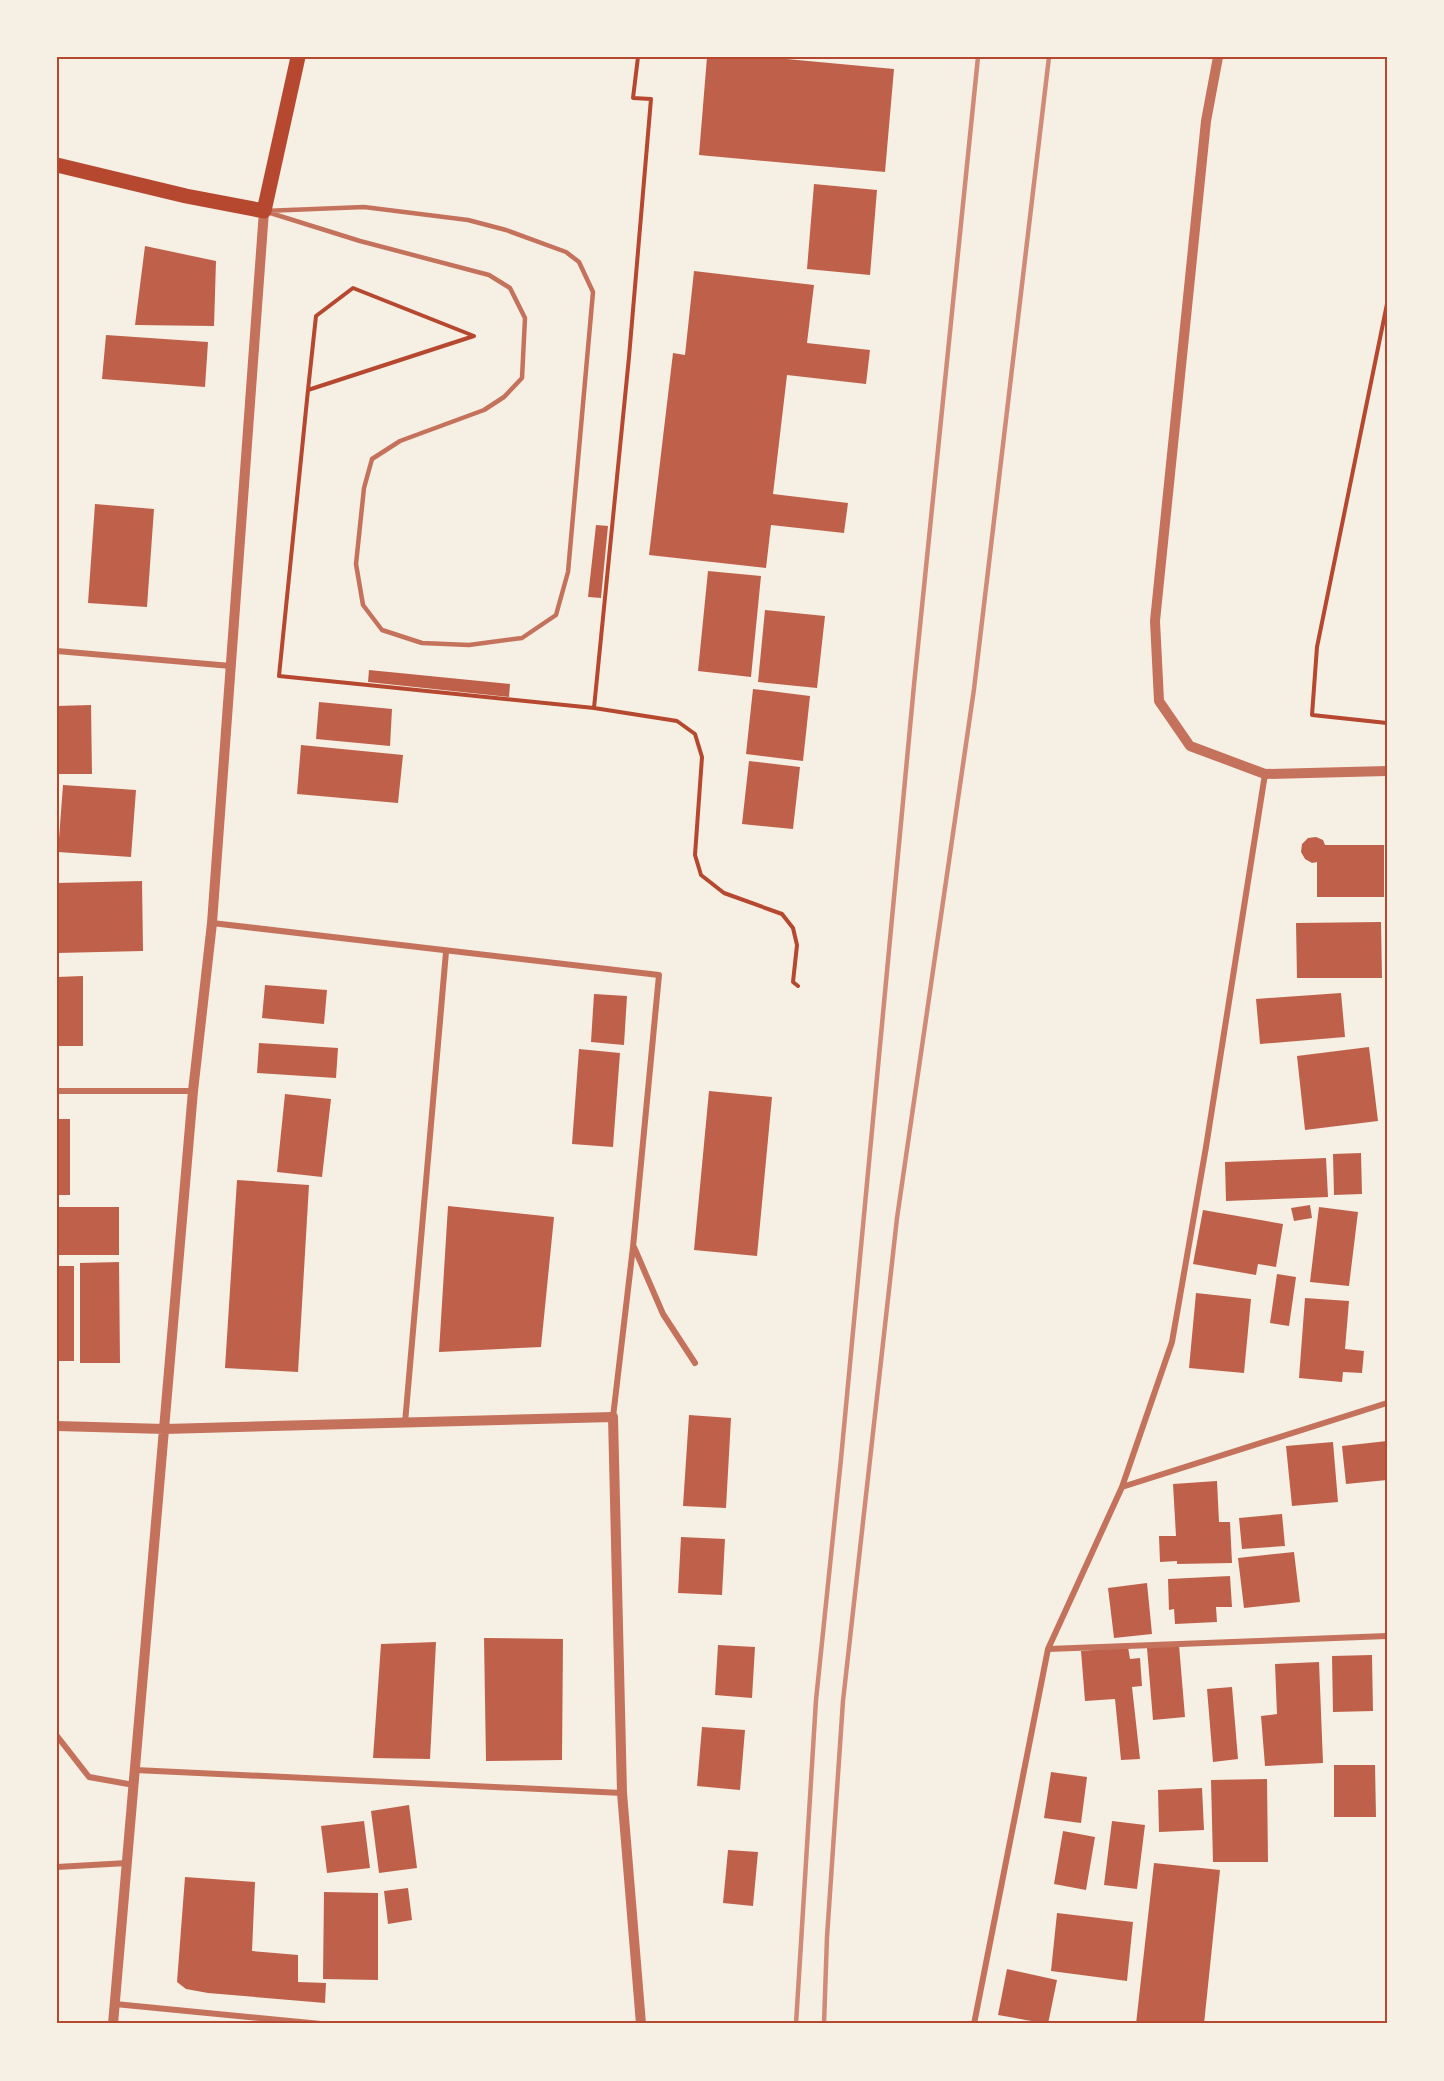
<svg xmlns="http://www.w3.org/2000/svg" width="1444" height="2081" font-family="Rubik,sans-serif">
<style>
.building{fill:#bf614a}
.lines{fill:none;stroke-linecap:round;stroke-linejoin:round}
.path{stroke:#b5482f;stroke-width:4}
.service{stroke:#c5725c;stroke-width:4.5}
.minor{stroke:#c5725c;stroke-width:6}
.tertiary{stroke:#c5725c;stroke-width:10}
.primary{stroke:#b5482f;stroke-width:15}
.rail{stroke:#cf8b77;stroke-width:4.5}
.neatline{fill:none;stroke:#b5482f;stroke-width:2}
</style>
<rect width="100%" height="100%" fill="#f6efe4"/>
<path class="building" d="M 707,57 L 765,57 L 894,69 L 885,172 L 699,155 Z
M 814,184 L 877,190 L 870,275 L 807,269 Z
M 145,246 L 216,261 L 214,326 L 135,325 Z
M 694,271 L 814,285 L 807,343 L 870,350 L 866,384 L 787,375 L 773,494 L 848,503 L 844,533 L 771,525 L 766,568 L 649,555 L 673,353 L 685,355 Z
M 106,335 L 208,342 L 205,387 L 102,379 Z
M 95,504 L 154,509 L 147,607 L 88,603 Z
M 596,525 L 608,526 L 601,598 L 588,597 Z
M 708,571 L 761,576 L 751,677 L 698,671 Z
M 765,610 L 825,616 L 817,688 L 758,682 Z
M 369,670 L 510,684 L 509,697 L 368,682 Z
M 753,689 L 810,696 L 803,761 L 746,754 Z
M 319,702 L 392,709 L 390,746 L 316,739 Z
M 91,705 L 92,774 L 57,774 L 57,706 Z
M 301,745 L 403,755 L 398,803 L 297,794 Z
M 749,761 L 800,767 L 793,829 L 742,824 Z
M 63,785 L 136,790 L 131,857 L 58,852 Z
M 1316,837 L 1323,840 L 1325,845 L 1384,845 L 1384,897 L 1317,897 L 1317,862 L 1312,863 L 1305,859 L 1301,852 L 1302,844 L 1308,838 Z
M 142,881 L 143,951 L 57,953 L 57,883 Z
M 1381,922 L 1382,978 L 1297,978 L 1296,923 Z
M 83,976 L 83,1046 L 57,1046 L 57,977 Z
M 265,985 L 327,990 L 324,1024 L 262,1018 Z
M 1341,993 L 1345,1037 L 1260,1044 L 1256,999 Z
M 594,994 L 627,996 L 624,1045 L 591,1042 Z
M 259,1043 L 338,1048 L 336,1078 L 257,1073 Z
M 1369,1047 L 1378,1121 L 1305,1130 L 1297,1056 Z
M 579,1049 L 620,1053 L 613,1147 L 572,1144 Z
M 709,1091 L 772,1097 L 757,1256 L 694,1250 Z
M 285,1094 L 331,1099 L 322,1177 L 277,1172 Z
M 57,1119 L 70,1119 L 70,1195 L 57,1195 Z
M 1361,1153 L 1362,1194 L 1334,1195 L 1333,1154 Z
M 1326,1158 L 1328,1197 L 1226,1201 L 1225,1162 Z
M 237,1180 L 309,1185 L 298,1372 L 225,1368 Z
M 1310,1205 L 1312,1218 L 1294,1221 L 1291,1208 Z
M 448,1206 L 554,1217 L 541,1347 L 439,1352 Z
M 57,1207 L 119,1207 L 119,1255 L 57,1255 Z
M 1319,1207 L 1358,1212 L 1349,1286 L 1310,1282 Z
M 1203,1210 L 1283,1224 L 1276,1267 L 1258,1264 L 1256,1275 L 1193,1264 Z
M 119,1262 L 120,1363 L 80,1363 L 80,1263 Z
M 57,1266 L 74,1266 L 74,1361 L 57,1361 Z
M 1277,1274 L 1296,1277 L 1289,1326 L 1270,1323 Z
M 1196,1293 L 1251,1299 L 1244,1373 L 1189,1368 Z
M 1305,1298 L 1349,1301 L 1345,1349 L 1364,1351 L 1362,1373 L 1343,1372 L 1342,1382 L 1299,1378 Z
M 689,1415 L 731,1418 L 726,1508 L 683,1506 Z
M 1387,1441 L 1387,1480 L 1346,1484 L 1342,1446 Z
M 1333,1442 L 1338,1502 L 1292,1506 L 1286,1446 Z
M 1217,1481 L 1219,1522 L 1230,1522 L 1232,1563 L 1177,1564 L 1177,1561 L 1160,1562 L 1159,1536 L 1176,1536 L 1173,1484 Z
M 1282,1514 L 1285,1546 L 1242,1549 L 1239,1518 Z
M 681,1537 L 725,1539 L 722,1595 L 678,1593 Z
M 1294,1552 L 1300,1602 L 1244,1608 L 1238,1558 Z
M 1230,1576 L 1232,1607 L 1216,1607 L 1217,1622 L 1175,1624 L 1174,1609 L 1169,1610 L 1168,1579 Z
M 1147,1583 L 1152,1634 L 1114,1638 L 1108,1588 Z
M 484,1638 L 563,1639 L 562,1760 L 486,1761 Z
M 436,1642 L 430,1759 L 373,1758 L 381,1644 Z
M 718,1645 L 755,1647 L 752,1698 L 715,1695 Z
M 1179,1645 L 1185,1717 L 1153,1720 L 1147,1648 Z
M 1128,1647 L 1130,1659 L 1140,1658 L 1142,1686 L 1132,1687 L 1140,1759 L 1121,1760 L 1115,1699 L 1085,1701 L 1081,1651 Z
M 1372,1655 L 1373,1711 L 1333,1712 L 1332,1656 Z
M 1319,1662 L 1323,1763 L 1265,1766 L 1261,1716 L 1277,1714 L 1275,1664 Z
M 1232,1687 L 1238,1759 L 1213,1762 L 1207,1689 Z
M 702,1727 L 745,1730 L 740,1790 L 697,1786 Z
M 1334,1765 L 1375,1765 L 1376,1817 L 1334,1817 Z
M 1051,1772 L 1087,1777 L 1081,1823 L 1044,1818 Z
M 1267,1779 L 1268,1862 L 1213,1862 L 1211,1780 Z
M 1202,1788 L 1204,1830 L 1159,1832 L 1158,1790 Z
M 409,1805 L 417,1868 L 379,1873 L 371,1811 Z
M 364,1821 L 370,1868 L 327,1873 L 321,1826 Z
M 1112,1821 L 1145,1825 L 1137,1889 L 1104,1885 Z
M 1063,1831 L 1095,1837 L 1086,1890 L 1054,1884 Z
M 728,1850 L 758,1852 L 753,1906 L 723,1903 Z
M 1154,1863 L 1220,1870 L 1204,2024 L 1136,2024 Z
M 185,1877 L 255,1882 L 252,1951 L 298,1955 L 298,1982 L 326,1983 L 325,2003 L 208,1993 L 186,1989 L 177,1982 Z
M 408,1888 L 412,1920 L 388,1924 L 384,1891 Z
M 324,1892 L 378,1893 L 378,1980 L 323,1979 Z
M 1057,1913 L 1133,1922 L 1127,1981 L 1051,1971 Z
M 1007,1969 L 1057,1980 L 1048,2024 L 998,2015 Z"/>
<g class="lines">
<path class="path" d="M 1387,304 L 1317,647 L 1312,715 L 1387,723
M 308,390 L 316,316 L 353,288 L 474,336 L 308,390 L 279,676 L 594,708 L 629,357 L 651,99 L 633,98 L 638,57
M 594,708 L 677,721 L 695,734 L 702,757 L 695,855 L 701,875 L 724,893 L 782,914 L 793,928 L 797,945 L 793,982 L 798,986"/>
<path class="service" d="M 364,207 L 468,220 L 506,230 L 566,252 L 579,262 L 593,292 L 568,572 L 556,615 L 522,638 L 469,645 L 422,643 L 382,630 L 363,605 L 356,564 L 364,488 L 372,459 L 400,441 L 484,410 L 504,397 L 522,378 L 525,318 L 510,288 L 489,275 L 360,241 L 264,211 Z"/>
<path class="minor" d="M 57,651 L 231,666
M 212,923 L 659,975 L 633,1247 L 613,1417
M 57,1091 L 193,1091
M 634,1247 L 663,1314 L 695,1363
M 405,1423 L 446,952
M 1122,1487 L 1387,1403
M 1048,1649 L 1387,1636
M 57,1736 L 89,1777 L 134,1785
M 135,1770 L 622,1793
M 57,1867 L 127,1863
M 115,2004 L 321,2024
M 974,2024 L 1048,1649 L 1122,1487 L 1172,1342 L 1206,1147 L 1265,774"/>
<path class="tertiary" d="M 1218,57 L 1206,121 L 1155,621 L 1159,701 L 1190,746 L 1265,774 L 1387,771
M 57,1426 L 165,1429 L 613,1417 L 622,1793 L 641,2024
M 113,2024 L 193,1091 L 212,923 L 264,211"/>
<path class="primary" d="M 57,165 L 186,196 L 264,211 L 298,57"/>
<path class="rail" d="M 796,2024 L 816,1700 L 841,1459 L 914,685 L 978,57
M 824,2024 L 827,1937 L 843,1701 L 897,1218 L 974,689 L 1049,57"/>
</g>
<rect width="1444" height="2081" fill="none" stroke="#f6efe4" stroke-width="117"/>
<rect x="58" y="58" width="1328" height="1964" class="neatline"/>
</svg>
